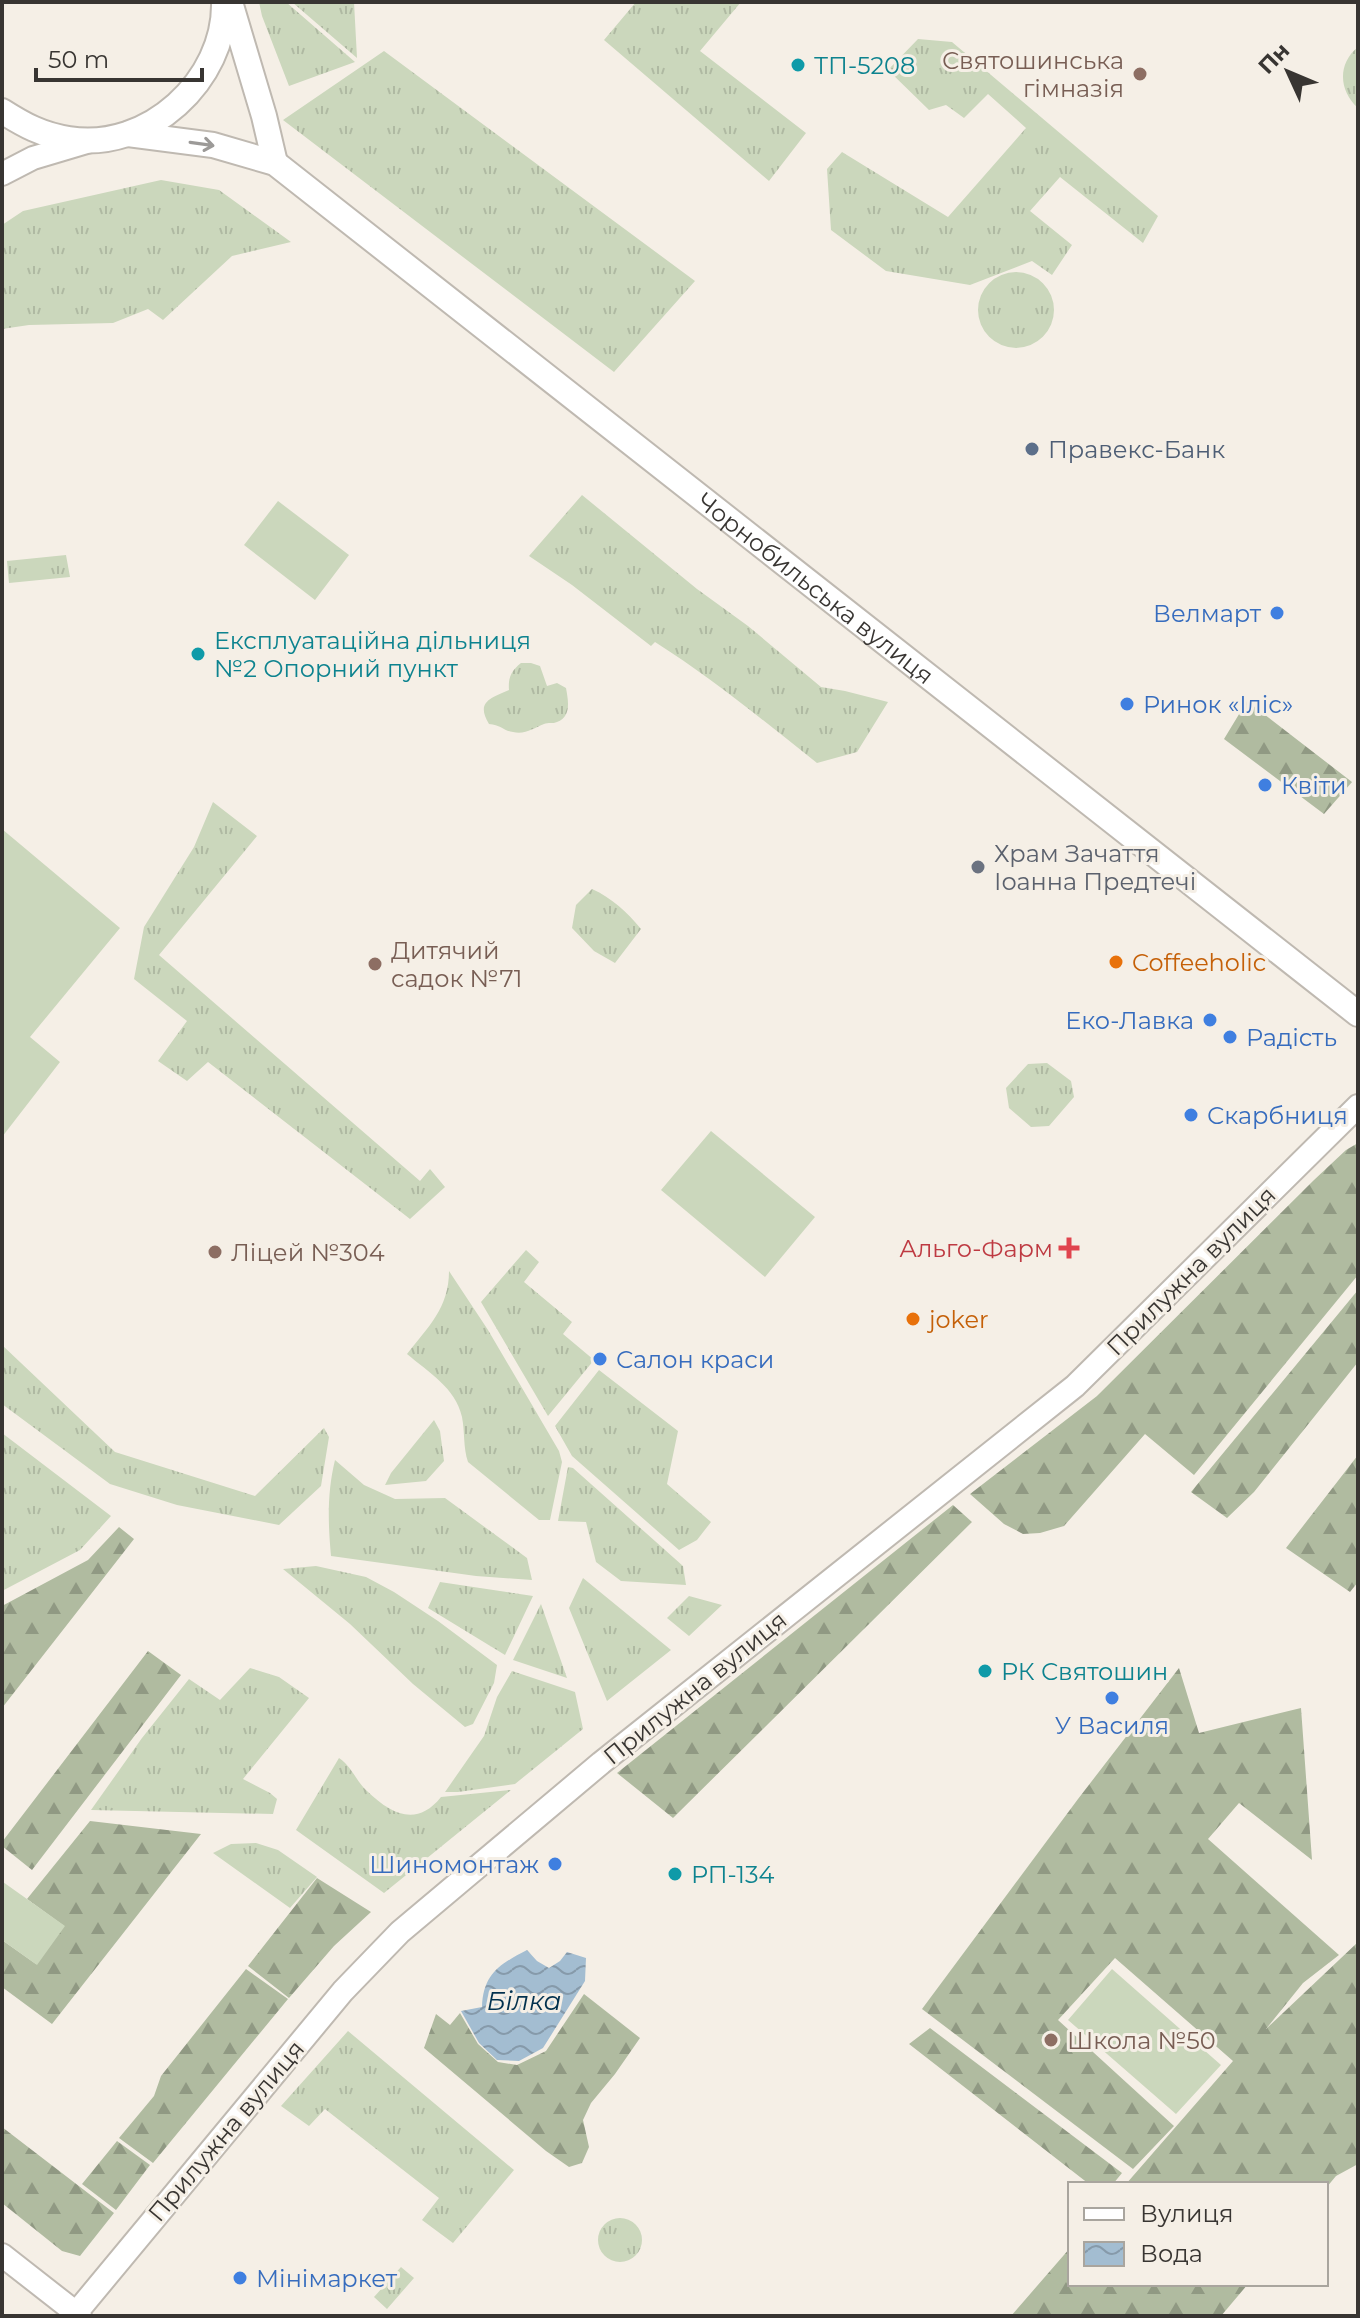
<svg xmlns="http://www.w3.org/2000/svg" width="1360" height="2318" font-family="Montserrat,sans-serif">
<style>
.grass{fill:url(#grass-tufts)}
.forest{fill:url(#forest-firs)}
.pitch{fill:#cbd7bc}
.water{fill:url(#water-waves)}
.lines{fill:none;stroke-linecap:round;stroke-linejoin:round}
.tertiary-casing{stroke:#bfb9b1;stroke-width:26}
.secondary-casing{stroke:#bfb9b1;stroke-width:28}
.tertiary{stroke:#fff;stroke-width:22}
.secondary{stroke:#fff;stroke-width:24}
.oneway{stroke:#9c9a98}
.culture-dot{fill:#0f9aa8;stroke:#f5efe6;stroke-width:3}
.education-dot{fill:#8d6e63;stroke:#f5efe6;stroke-width:3}
.service-dot{fill:#5c6f8a;stroke:#f5efe6;stroke-width:3}
.shop-dot{fill:#3f7fe0;stroke:#f5efe6;stroke-width:3}
.worship-dot{fill:#6b7280;stroke:#f5efe6;stroke-width:3}
.food-dot{fill:#e8710a;stroke:#f5efe6;stroke-width:3}
.health-dot{fill:#e0444e;stroke:#f5efe6;stroke-width:3}
.labels{text-anchor:middle;dominant-baseline:central;stroke-width:6;stroke-linejoin:round;paint-order:stroke}
.education-label{font-size:24px;fill:#785e54;stroke:#f5efe6;text-anchor:start}
.culture-label{font-size:24px;fill:#0d838f;stroke:#f5efe6;text-anchor:start}
.service-label{font-size:24px;fill:#4e5e75;stroke:#f5efe6;text-anchor:start}
.street-label{font-size:24px;fill:#383532;stroke:#f5efe6}
.shop-label{font-size:24px;fill:#366cbe;stroke:#f5efe6;text-anchor:start}
.worship-label{font-size:24px;fill:#5b616d;stroke:#f5efe6;text-anchor:start}
.food-label{font-size:24px;fill:#c56008;stroke:#f5efe6;text-anchor:start}
.health-label{font-size:24px;fill:#be3a42;stroke:#f5efe6;text-anchor:end}
.water-label{font-size:26px;font-style:italic;fill:#02314e;stroke:#f5efe6}
</style>
<defs>
<pattern id="grass-tufts" width="24" height="20" patternUnits="userSpaceOnUse" patternTransform="scale(2)"><rect width="24" height="20" fill="#cbd7bc"/><path d="M3 7l-1-3M5 7V3M7 7l1-3M15 17l-1-3M17 17v-4M19 17l1-3" fill="none" stroke="#afb9a2"/></pattern>
<pattern id="forest-firs" width="22" height="20" patternUnits="userSpaceOnUse" patternTransform="scale(2)"><rect width="22" height="20" fill="#b0bba0"/><path d="M5 1l3.5 6h-7zM16 11l3.5 6h-7z" fill="#909983"/></pattern>
<pattern id="water-waves" width="16" height="10" patternUnits="userSpaceOnUse" patternTransform="scale(2)"><rect width="16" height="10" fill="#a3bdd1"/><path d="M0 5q4-4 8 0t8 0" fill="none" stroke="#869aaa"/></pattern>
</defs>
<rect width="100%" height="100%" fill="#f5efe6"/>
<path class="grass" d="M 259,2 L 286,2 L 355,62 L 289,86 L 262,16 Z
M 292,2 L 354,2 L 357,58 Z
M 636,2 L 741,2 L 700,51 L 806,133 L 769,181 L 604,40 Z
M 918,39 L 952,42 L 1158,216 L 1143,243 L 1060,177 L 1030,211 L 1072,245 L 1052,275 L 1032,261 L 970,285 L 886,271 L 831,230 L 827,169 L 842,152 L 948,217 L 1026,128 L 988,94 L 964,118 L 946,105 L 929,110 L 888,70 Z
M 1358,47 L 1358,108 C 1339,91 1337,64 1358,47 Z
M 384,51 L 695,281 L 614,372 L 283,120 Z
M 161,180 L 219,190 L 291,242 L 232,256 L 163,320 L 148,309 L 113,323 L 29,325 L 2,329 L 2,225 L 23,211 Z
M978 310a38 38 0 1 1 76 0a38 38 0 1 1-76 0Z
M 582,495 L 697,589 L 748,626 L 821,687 L 845,691 L 888,702 L 857,752 L 817,763 C 764,721 712,678 655,642 L 651,646 L 572,585 L 529,556 Z
M 66,555 L 70,577 L 9,583 L 7,561 Z
M 521,663 L 531,663 L 540,666 L 547,686 L 557,683 L 566,688 C 568,699 572,717 557,722 C 553,724 548,722 544,724 C 534,728 525,735 513,732 C 504,731 501,725 489,724 C 475,701 492,698 509,690 C 508,678 511,671 521,663 Z
M 213,802 L 257,836 L 159,955 L 420,1181 L 430,1169 L 445,1187 L 410,1219 L 208,1062 L 187,1081 L 158,1061 L 187,1021 L 134,979 L 144,927 L 194,847 Z
M 592,889 C 612,898 627,912 641,929 L 615,963 L 594,951 L 572,928 L 576,905 Z
M 1047,1063 L 1071,1081 L 1074,1097 L 1049,1126 L 1031,1127 L 1009,1108 L 1006,1088 L 1028,1064 Z
M 526,1250 L 539,1262 L 524,1282 L 572,1322 L 563,1334 L 594,1360 L 548,1416 L 481,1302 Z
M 449,1271 L 488,1330 L 559,1451 L 562,1462 L 550,1520 L 539,1520 L 468,1462 C 463,1447 465,1432 462,1417 C 456,1388 428,1372 407,1354 C 428,1327 449,1308 449,1271 Z
M 2,1345 L 115,1452 L 255,1496 L 324,1428 L 329,1437 L 321,1486 L 279,1525 L 177,1505 L 110,1484 L 2,1404 Z
M 599,1370 L 678,1431 L 667,1484 L 711,1522 L 697,1540 L 679,1550 L 572,1456 L 555,1426 Z
M 434,1420 L 440,1431 L 444,1461 L 426,1481 L 385,1485 L 391,1473 Z
M 2,1433 L 111,1516 L 80,1550 L 2,1591 Z
M 335,1460 L 364,1485 L 395,1499 L 445,1498 L 527,1558 L 532,1580 L 476,1576 L 331,1556 C 328,1523 327,1493 335,1460 Z
M 568,1467 L 573,1468 L 683,1566 L 686,1585 L 621,1581 L 596,1562 L 586,1522 L 558,1521 Z
M 316,1566 L 366,1577 L 394,1592 L 438,1621 L 497,1665 L 494,1683 L 473,1724 L 465,1727 L 413,1684 L 350,1624 L 283,1569 Z
M 583,1578 L 671,1650 L 607,1701 L 569,1608 Z
M 440,1582 L 533,1596 L 505,1655 L 428,1608 Z
M 689,1596 L 722,1605 L 689,1636 L 667,1618 Z
M 541,1604 L 567,1678 L 513,1660 Z
M 250,1668 L 279,1677 L 309,1698 L 243,1779 L 270,1793 L 277,1799 L 273,1814 L 91,1810 L 142,1738 L 189,1679 L 220,1700 Z
M 512,1671 L 575,1692 L 583,1729 L 515,1784 L 458,1792 L 445,1792 L 484,1736 L 497,1697 Z
M 339,1758 C 352,1767 356,1781 367,1791 C 392,1815 417,1827 441,1797 L 511,1790 L 384,1893 L 296,1830 Z
M 256,1843 L 278,1850 L 317,1877 L 290,1908 L 213,1853 L 231,1844 Z
M 348,2031 L 514,2170 L 453,2243 L 422,2220 L 439,2198 L 325,2109 L 309,2126 L 281,2106 Z
M598 2240a22 22 0 1 1 44 0a22 22 0 1 1-44 0Z
M 401,2267 L 414,2278 L 387,2309 L 374,2297 Z"/>
<path class="forest" d="M 1247,701 L 1352,782 L 1324,814 L 1224,739 Z
M 1358,1143 L 1358,1275 L 1194,1475 L 1145,1434 L 1064,1526 L 1040,1533 L 1023,1534 L 1004,1524 L 970,1494 L 1097,1396 L 1314,1180 L 1346,1150 Z
M 1358,1290 L 1358,1362 L 1254,1492 L 1227,1518 L 1191,1492 Z
M 1358,1455 L 1358,1582 L 1350,1592 L 1286,1548 Z
M 953,1505 L 972,1522 L 673,1818 L 617,1773 Z
M 119,1527 L 134,1539 L 2,1708 L 2,1606 L 88,1560 Z
M 148,1651 L 181,1675 L 32,1870 L 2,1846 L 2,1842 Z
M 1179,1668 L 1199,1733 L 1301,1708 L 1312,1860 L 1239,1803 L 1208,1839 L 1339,1955 L 1303,1983 L 1266,2029 L 1358,1942 L 1358,2164 L 1336,2176 L 1326,2188 L 1326,2184 L 1126,2184 L 1233,2061 L 1115,1958 L 1058,2020 L 1174,2126 L 1133,2169 L 922,2009 L 1078,1799 Z
M 90,1821 L 201,1834 L 52,2024 L 2,1987 L 2,1940 L 36,1964 L 64,1926 L 27,1899 Z
M 317,1878 L 371,1912 L 334,1946 L 289,1998 L 248,1966 Z
M 246,1969 L 288,1999 L 153,2163 L 119,2138 L 154,2096 L 161,2076 Z
M 584,1994 L 640,2038 L 615,2074 L 591,2103 L 583,2120 L 589,2147 L 582,2163 L 569,2167 L 546,2151 L 424,2048 L 436,2014 L 450,2025 L 460,2013 L 478,2044 L 498,2062 L 517,2065 L 546,2051 Z
M 930,2028 L 1122,2173 L 1113,2184 L 1089,2184 L 909,2044 Z
M 2,2127 L 114,2213 L 80,2256 L 62,2251 L 2,2203 Z
M 117,2141 L 150,2165 L 116,2210 L 82,2184 Z
M 1070,2248 L 1070,2284 L 1248,2284 L 1221,2316 L 1011,2316 Z"/>
<path class="pitch" d="M 278,501 L 349,555 L 315,600 L 244,545 Z
M 2,829 L 120,928 L 30,1037 L 60,1062 L 2,1137 Z
M 711,1131 L 815,1217 L 765,1277 L 661,1190 Z
M 3,1882 L 65,1926 L 37,1965 L 2,1940 Z
M 1112,1969 L 1221,2065 L 1176,2114 L 1068,2020 Z"/>
<path class="water" d="M 527,1950 L 537,1961 L 549,1968 L 560,1961 L 567,1952 L 586,1958 L 585,1981 L 543,2048 L 519,2061 L 497,2060 L 479,2043 L 461,2011 L 482,2007 C 483,1974 500,1964 527,1950 Z"/>
<g class="lines">
<defs>
<path id="tertiary" d="M 2,174 L 33,158 L 90,141
M 2,2255 L 80,2316
M 76,2313 L 343,1991 L 400,1932 L 601,1763 L 1075,1386 L 1358,1106"/>
<g id="secondary">
<path d="M 230,2 L 264,116 L 275,163"/>
<path d="M 2,111 C 24,125 42,135 69,139 C 148,152 226,80 224,2"/>
<path id="s1" d="M 128,134 L 213,145 L 275,163 L 1358,1014"/>
</g>
</defs>
<use href="#tertiary" class="tertiary-casing"/>
<use href="#secondary" class="secondary-casing"/>
<use href="#tertiary" class="tertiary"/>
<use href="#secondary" class="secondary"/>
</g>
<defs><path id="oneway-shaft" d="M-6 0H5M1.5-3L5.5 0L1.5 3" fill="none" stroke-width="1.6" stroke-linecap="round" stroke-linejoin="round" transform="scale(2)"/></defs>
<use class="oneway" href="#oneway-shaft" transform="translate(202 144) rotate(8)"/>
<g class="culture-dot">
<circle cx="798" cy="65" r="8"/>
<circle cx="198" cy="654" r="8"/>
<circle cx="985" cy="1671" r="8"/>
<circle cx="675" cy="1874" r="8"/>
</g>
<g class="education-dot">
<circle cx="1140" cy="74" r="8"/>
<circle cx="375" cy="964" r="8"/>
<circle cx="215" cy="1252" r="8"/>
<circle cx="1051" cy="2040" r="8"/>
</g>
<circle class="service-dot" cx="1032" cy="449" r="8"/>
<g class="shop-dot">
<circle cx="1277" cy="613" r="8"/>
<circle cx="1127" cy="704" r="8"/>
<circle cx="1265" cy="785" r="8"/>
<circle cx="1210" cy="1020" r="8"/>
<circle cx="1230" cy="1037" r="8"/>
<circle cx="1191" cy="1115" r="8"/>
<circle cx="600" cy="1359" r="8"/>
<circle cx="1112" cy="1698" r="8"/>
<circle cx="555" cy="1864" r="8"/>
<circle cx="240" cy="2278" r="8"/>
</g>
<circle class="worship-dot" cx="978" cy="867" r="8"/>
<g class="food-dot">
<circle cx="1116" cy="962" r="8"/>
<circle cx="913" cy="1319" r="8"/>
</g>
<path class="health-dot" d="M1065 1236h8v8h8v8h-8v8h-8v-8h-8v-8h8z"/>
<g class="labels">
<g class="education-label">
<text x="1124" y="60" text-anchor="end">Святошинська<tspan x="1124" dy="28">гімназія</tspan></text>
<text x="391" y="950">Дитячий<tspan x="391" dy="28">садок №71</tspan></text>
<text x="231" y="1252">Ліцей №304</text>
<text x="1067" y="2040">Школа №50</text>
</g>
<g class="culture-label">
<text x="814" y="65">ТП-5208</text>
<text x="214" y="640">Експлуатаційна дільниця<tspan x="214" dy="28">№2 Опорний пункт</tspan></text>
<text x="1001" y="1671">РК Святошин</text>
<text x="691" y="1874">РП-134</text>
</g>
<g class="service-label">
<text x="1048" y="449">Правекс-Банк</text>
</g>
<g class="street-label">
<text stroke="none"><textPath href="#s1" startOffset="838">Чорнобильська вулиця</textPath></text>
<text transform="translate(1191 1271) rotate(-45)">Прилужна вулиця</text>
<text transform="translate(695 1688) rotate(-39)">Прилужна вулиця</text>
<text transform="translate(226 2131) rotate(-50)">Прилужна вулиця</text>
</g>
<g class="shop-label">
<text x="1261" y="613" text-anchor="end">Велмарт</text>
<text x="1143" y="704">Ринок «Іліс»</text>
<text x="1281" y="785">Квіти</text>
<text x="1194" y="1020" text-anchor="end">Еко-Лавка</text>
<text x="1246" y="1037">Радість</text>
<text x="1207" y="1115">Скарбниця</text>
<text x="616" y="1359">Салон краси</text>
<text x="1112" y="1725" text-anchor="middle">У Василя</text>
<text x="539" y="1864" text-anchor="end">Шиномонтаж</text>
<text x="256" y="2278">Мінімаркет</text>
</g>
<g class="worship-label">
<text x="994" y="853">Храм Зачаття<tspan x="994" dy="28">Іоанна Предтечі</tspan></text>
</g>
<g class="food-label">
<text x="1132" y="962">Coffeeholic</text>
<text x="929" y="1319">joker</text>
</g>
<g class="health-label">
<text x="1053" y="1248">Альго-Фарм</text>
</g>
<g class="water-label">
<text x="524" y="2001">Білка</text>
</g>
</g>
<rect width="1360" height="2318" fill="none" stroke="#383532" stroke-width="8"/>
<rect x="1068" y="2182" width="260" height="104" fill="#f5efe6" stroke="#a9a59e" stroke-width="2"/>
<rect x="1084" y="2208" width="40" height="12" fill="#ffffff" stroke="#a9a59e" stroke-width="2"/>
<text x="1140" y="2222" font-size="24" fill="#383532">Вулиця</text>
<rect x="1084" y="2242" width="40" height="24" fill="url(#water-waves)" stroke="#a9a59e" stroke-width="2"/>
<text x="1140" y="2262" font-size="24" fill="#383532">Вода</text>
<g transform="translate(1288 72) rotate(314)" stroke="#f5efe6" stroke-width="6" paint-order="stroke">
<path d="M0-6L14 30L0 20L-14 30Z" fill="#383532"/>
<text y="-12" font-size="22" font-weight="bold" text-anchor="middle" fill="#383532">Пн</text>
</g>
<path d="M36 68v12h166v-12" fill="none" stroke="#383532" stroke-width="4"/>
<text x="48" y="68" font-size="24" fill="#383532" stroke="#f5efe6" stroke-width="6" paint-order="stroke">50 m</text>
</svg>
